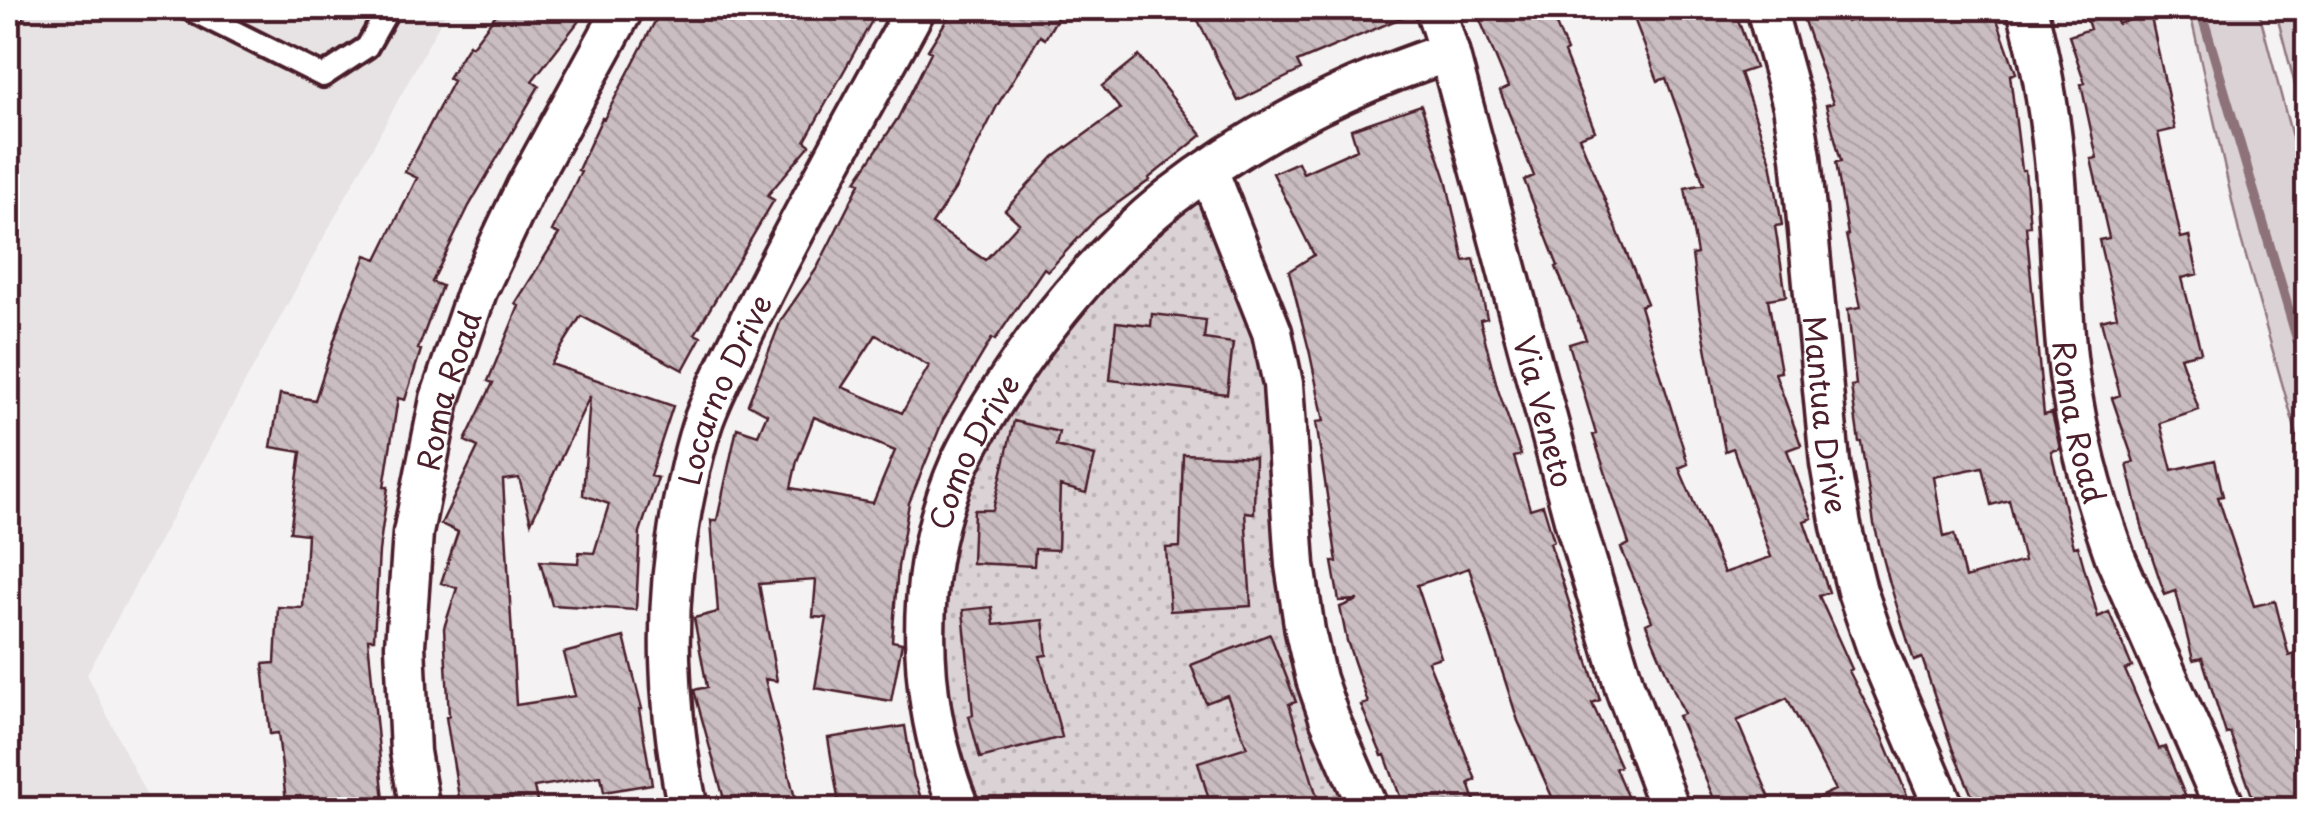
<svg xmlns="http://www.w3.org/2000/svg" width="2315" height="817" font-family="'Playpen Sans',sans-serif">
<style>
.built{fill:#e7e2e3}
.grass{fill:url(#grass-dots);stroke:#927880;stroke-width:2.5}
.green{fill:#dbd2d5;stroke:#927880;stroke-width:2.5}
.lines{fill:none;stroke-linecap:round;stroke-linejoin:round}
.stream{stroke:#8d727a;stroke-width:10}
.building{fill:url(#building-back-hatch);stroke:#4a1f2b;stroke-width:2.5;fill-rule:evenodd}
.lane-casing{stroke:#4a1f2b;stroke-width:28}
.street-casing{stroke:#4a1f2b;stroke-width:45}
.lane{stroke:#fff;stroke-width:20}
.street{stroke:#fff;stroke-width:38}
.labels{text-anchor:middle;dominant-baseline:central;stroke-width:8;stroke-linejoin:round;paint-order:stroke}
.street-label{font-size:30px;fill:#4a1f2b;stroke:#fff}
</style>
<defs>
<pattern id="grass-dots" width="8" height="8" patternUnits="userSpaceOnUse" patternTransform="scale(2.5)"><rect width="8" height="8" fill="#dbd2d5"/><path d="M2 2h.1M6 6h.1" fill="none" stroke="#bdb4b7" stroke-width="1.8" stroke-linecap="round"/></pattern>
<pattern id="building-back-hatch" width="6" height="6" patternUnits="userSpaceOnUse" patternTransform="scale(2.5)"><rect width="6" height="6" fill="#cabdc1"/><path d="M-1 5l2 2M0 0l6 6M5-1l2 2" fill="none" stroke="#afa2a6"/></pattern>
</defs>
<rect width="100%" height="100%" fill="#f4f2f2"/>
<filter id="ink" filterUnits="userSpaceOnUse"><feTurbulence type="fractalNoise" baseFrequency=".01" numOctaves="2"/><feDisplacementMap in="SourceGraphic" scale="20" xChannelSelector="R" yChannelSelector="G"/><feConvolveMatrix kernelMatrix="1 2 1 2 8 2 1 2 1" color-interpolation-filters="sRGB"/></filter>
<g filter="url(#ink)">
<path class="built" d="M 8,8 L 448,8 L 87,674 L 153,809 L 8,809 Z"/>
<path class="grass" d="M 1195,199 L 1202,203 L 1252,314 L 1355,809 L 978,810 L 952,730 L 942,672 L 944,586 L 954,527 L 973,471 L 999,418 L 1105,276 Z"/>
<path class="green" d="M 2189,8 L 2258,8 L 2307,194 L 2307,471 L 2239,232 Z
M 2275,8 L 2307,8 L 2307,131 Z"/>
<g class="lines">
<path class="stream" d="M 2200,8 L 2308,376"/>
</g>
<path class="building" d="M 501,8 L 589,8 L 532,81 L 539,86 L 469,206 L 432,282 L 442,286 L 418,349 L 421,350 L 405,400 L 398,398 L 384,487 L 388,487 L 379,551 L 374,639 L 368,639 L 384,801 L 313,810 L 287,810 L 278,733 L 270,734 L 263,664 L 275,663 L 278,607 L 303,608 L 307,534 L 290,532 L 301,452 L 271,447 L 280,394 L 315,400 L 344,310 L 366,255 L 377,259 L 417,178 L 405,172 L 453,81 L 448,78 L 469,44 L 472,46 Z
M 662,8 L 879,8 L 805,141 L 810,145 L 767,196 L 774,200 L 695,334 L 701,337 L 683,370 L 581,316 L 551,364 L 673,406 L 650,476 L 658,478 L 640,532 L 636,610 L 552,605 L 540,561 L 578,563 L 579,552 L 594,553 L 609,504 L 583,495 L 590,396 L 531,522 L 519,478 L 503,480 L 516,705 L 575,696 L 564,653 L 624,637 L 642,709 L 639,709 L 652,784 L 604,792 L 601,776 L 534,787 L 539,810 L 461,810 L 446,717 L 449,716 L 444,628 L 457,588 L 441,583 L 458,532 L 441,524 L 478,447 L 465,441 L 493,383 L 488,381 L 519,306 L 515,304 L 559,234 L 552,231 L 581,171 L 578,170 L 602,118 L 604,119 Z
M 954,8 L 1063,8 L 1045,39 L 1040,36 L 998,104 L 955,189 L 932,224 L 985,260 L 1019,223 L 1005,210 L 1054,157 L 1120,109 L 1102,86 L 1139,56 L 1202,135 L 1149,178 L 1150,180 L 1097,218 L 1048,271 L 1044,268 L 995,340 L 992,338 L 943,420 L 909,503 L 898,567 L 892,641 L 902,643 L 891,701 L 815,688 L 827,618 L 813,617 L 816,580 L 759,584 L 777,681 L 765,679 L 798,810 L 727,810 L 694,690 L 707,687 L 694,618 L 718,612 L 711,520 L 717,520 L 737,428 L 758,435 L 767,414 L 748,404 L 781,320 L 817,268 L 860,183 L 856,181 L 898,118 L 931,52 L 928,50 ZM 876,335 L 929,366 L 902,413 L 842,387 ZM 814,417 L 895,451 L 873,503 L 791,488 L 797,461 Z
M 1192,8 L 1413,8 L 1413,13 L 1297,62 L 1301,70 L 1238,101 Z
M 1475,8 L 1549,8 L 1567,51 L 1564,53 L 1595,131 L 1579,137 L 1647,303 L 1640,306 L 1688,464 L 1679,468 L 1724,573 L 1771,557 L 1733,448 L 1725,451 L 1699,308 L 1692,255 L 1697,254 L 1685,188 L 1704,184 L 1666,78 L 1658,81 L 1630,8 L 1734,8 L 1755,68 L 1740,73 L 1771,162 L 1782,225 L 1775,226 L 1786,296 L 1768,299 L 1781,372 L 1775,373 L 1801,445 L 1787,450 L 1812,518 L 1804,521 L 1829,592 L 1819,596 L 1852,669 L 1849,671 L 1883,737 L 1913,810 L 1791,810 L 1835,790 L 1787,698 L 1737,721 L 1775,810 L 1719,810 L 1678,716 L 1684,714 L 1646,624 L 1652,621 L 1621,548 L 1629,544 L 1593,435 L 1596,434 L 1569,344 L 1586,339 L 1556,267 L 1558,266 L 1524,180 L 1534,176 L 1500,91 L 1508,87 Z
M 1834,8 L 1842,8 L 1847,22 L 1889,8 L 1993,8 L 2016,73 L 2010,75 L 2022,170 L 2025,170 L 2030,226 L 2026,226 L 2044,415 L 2052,413 L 2060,449 L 2051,451 L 2074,547 L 2078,546 L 2098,617 L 2109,612 L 2132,667 L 2125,670 L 2159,749 L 2165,747 L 2191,810 L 1978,810 L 1952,748 L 1922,658 L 1914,661 L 1890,584 L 1874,524 L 1861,442 L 1859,442 L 1851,386 L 1856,385 L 1848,309 L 1861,307 L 1846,235 L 1848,235 L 1836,162 L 1841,161 L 1826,105 L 1833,103 L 1803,18 ZM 1982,467 L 1991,505 L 2009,500 L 2024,561 L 1965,578 L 1954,534 L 1944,537 L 1934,477 Z
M 2083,8 L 2112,8 L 2118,24 L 2150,13 L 2175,129 L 2158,133 L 2181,238 L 2189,236 L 2198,274 L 2182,278 L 2201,352 L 2180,357 L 2199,410 L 2160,423 L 2172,470 L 2215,460 L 2223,496 L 2218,497 L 2254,606 L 2275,601 L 2289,656 L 2298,653 L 2308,684 L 2308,810 L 2257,810 L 2230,733 L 2226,734 L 2202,658 L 2193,660 L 2176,591 L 2165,595 L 2143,530 L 2127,464 L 2134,462 L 2112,398 L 2120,395 L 2101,320 L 2117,316 L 2099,240 L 2109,238 L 2091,159 L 2097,158 L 2081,84 L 2085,83 L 2069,36 L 2090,29 Z
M 1421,105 L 1446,179 L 1464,261 L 1474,259 L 1487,318 L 1480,320 L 1498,390 L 1521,455 L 1514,457 L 1530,509 L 1543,505 L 1554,541 L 1550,543 L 1600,700 L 1592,703 L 1620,766 L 1615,768 L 1633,810 L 1558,810 L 1518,721 L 1469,568 L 1417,585 L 1441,657 L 1428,661 L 1476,780 L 1469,783 L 1478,810 L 1405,810 L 1385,755 L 1382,756 L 1361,705 L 1368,703 L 1347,641 L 1340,607 L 1358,600 L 1339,601 L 1332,562 L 1337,562 L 1316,422 L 1324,421 L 1310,354 L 1289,271 L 1314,255 L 1273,173 L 1298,162 L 1303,173 L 1357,149 L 1351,129 Z
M 1152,314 L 1206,320 L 1204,339 L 1233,343 L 1227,394 L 1110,380 L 1116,322 L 1151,326 Z
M 1014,421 L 1059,432 L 1056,446 L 1095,456 L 1086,493 L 1060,486 L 1058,550 L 1035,549 L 1034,566 L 972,563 L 974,510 L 993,510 Z
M 1183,454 L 1255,457 L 1254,513 L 1245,512 L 1251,606 L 1170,611 L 1166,548 L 1180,547 Z
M 992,607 L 994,625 L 1043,620 L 1047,655 L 1040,656 L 1062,737 L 980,758 L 969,716 L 973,715 L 963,610 Z
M 1270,634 L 1296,702 L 1289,704 L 1321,810 L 1212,810 L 1198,762 L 1247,747 L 1227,695 L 1206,703 L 1191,665 Z
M 905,726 L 913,775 L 925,810 L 840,810 L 828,738 Z"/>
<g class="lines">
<defs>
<path id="lane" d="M 187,8 L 323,76 L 367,47 L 389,8
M 8,17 L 15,8"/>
<g id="street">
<path id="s1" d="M 1435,8 L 1449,52 L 1575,523 L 1625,688 L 1670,810"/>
<path id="s2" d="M 1766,8 L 1793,106 L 1801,157 L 1830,463 L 1841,526 L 1857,591 L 1877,649 L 1945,810"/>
<path id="s3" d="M 2027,8 C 2040,56 2049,108 2054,158 C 2061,224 2060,291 2067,357 C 2074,425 2092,493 2115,557 L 2226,810"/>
<path d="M 1208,170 L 1272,332 L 1283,384 L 1295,565 L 1305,631 L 1316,679 L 1330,720 L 1369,810"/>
<path id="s4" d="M 420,810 L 410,752 L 405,645 L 413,533 L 440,399 L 477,291 L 526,187 L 624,8"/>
<path id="s5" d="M 688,810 C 667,706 663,612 682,508 C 688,478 694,448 704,419 C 718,382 738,345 755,309 C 805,207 862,108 916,8"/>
<path id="s6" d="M 960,810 C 915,702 912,571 960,463 C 980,420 1007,380 1035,341 C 1074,289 1118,239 1169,198 C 1253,133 1348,85 1449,52"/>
</g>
</defs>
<use href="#lane" class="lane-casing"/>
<use href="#street" class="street-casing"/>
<use href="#lane" class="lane"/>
<use href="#street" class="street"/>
</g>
</g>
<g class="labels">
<g class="street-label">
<text stroke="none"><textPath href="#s4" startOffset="425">Roma Road</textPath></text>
<text stroke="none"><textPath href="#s5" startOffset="430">Locarno Drive</textPath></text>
<text stroke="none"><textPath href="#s1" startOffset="418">Via Veneto</textPath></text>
<text stroke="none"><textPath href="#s2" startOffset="412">Mantua Drive</textPath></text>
<text stroke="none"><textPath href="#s3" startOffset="418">Roma Road</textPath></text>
<text stroke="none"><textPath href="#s6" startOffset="372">Como Drive</textPath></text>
</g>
</g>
<rect width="2315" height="817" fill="none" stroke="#fff" stroke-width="40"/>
<rect x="20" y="20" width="2275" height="777" fill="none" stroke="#4a1f2b" stroke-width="4" filter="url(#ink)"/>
</svg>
